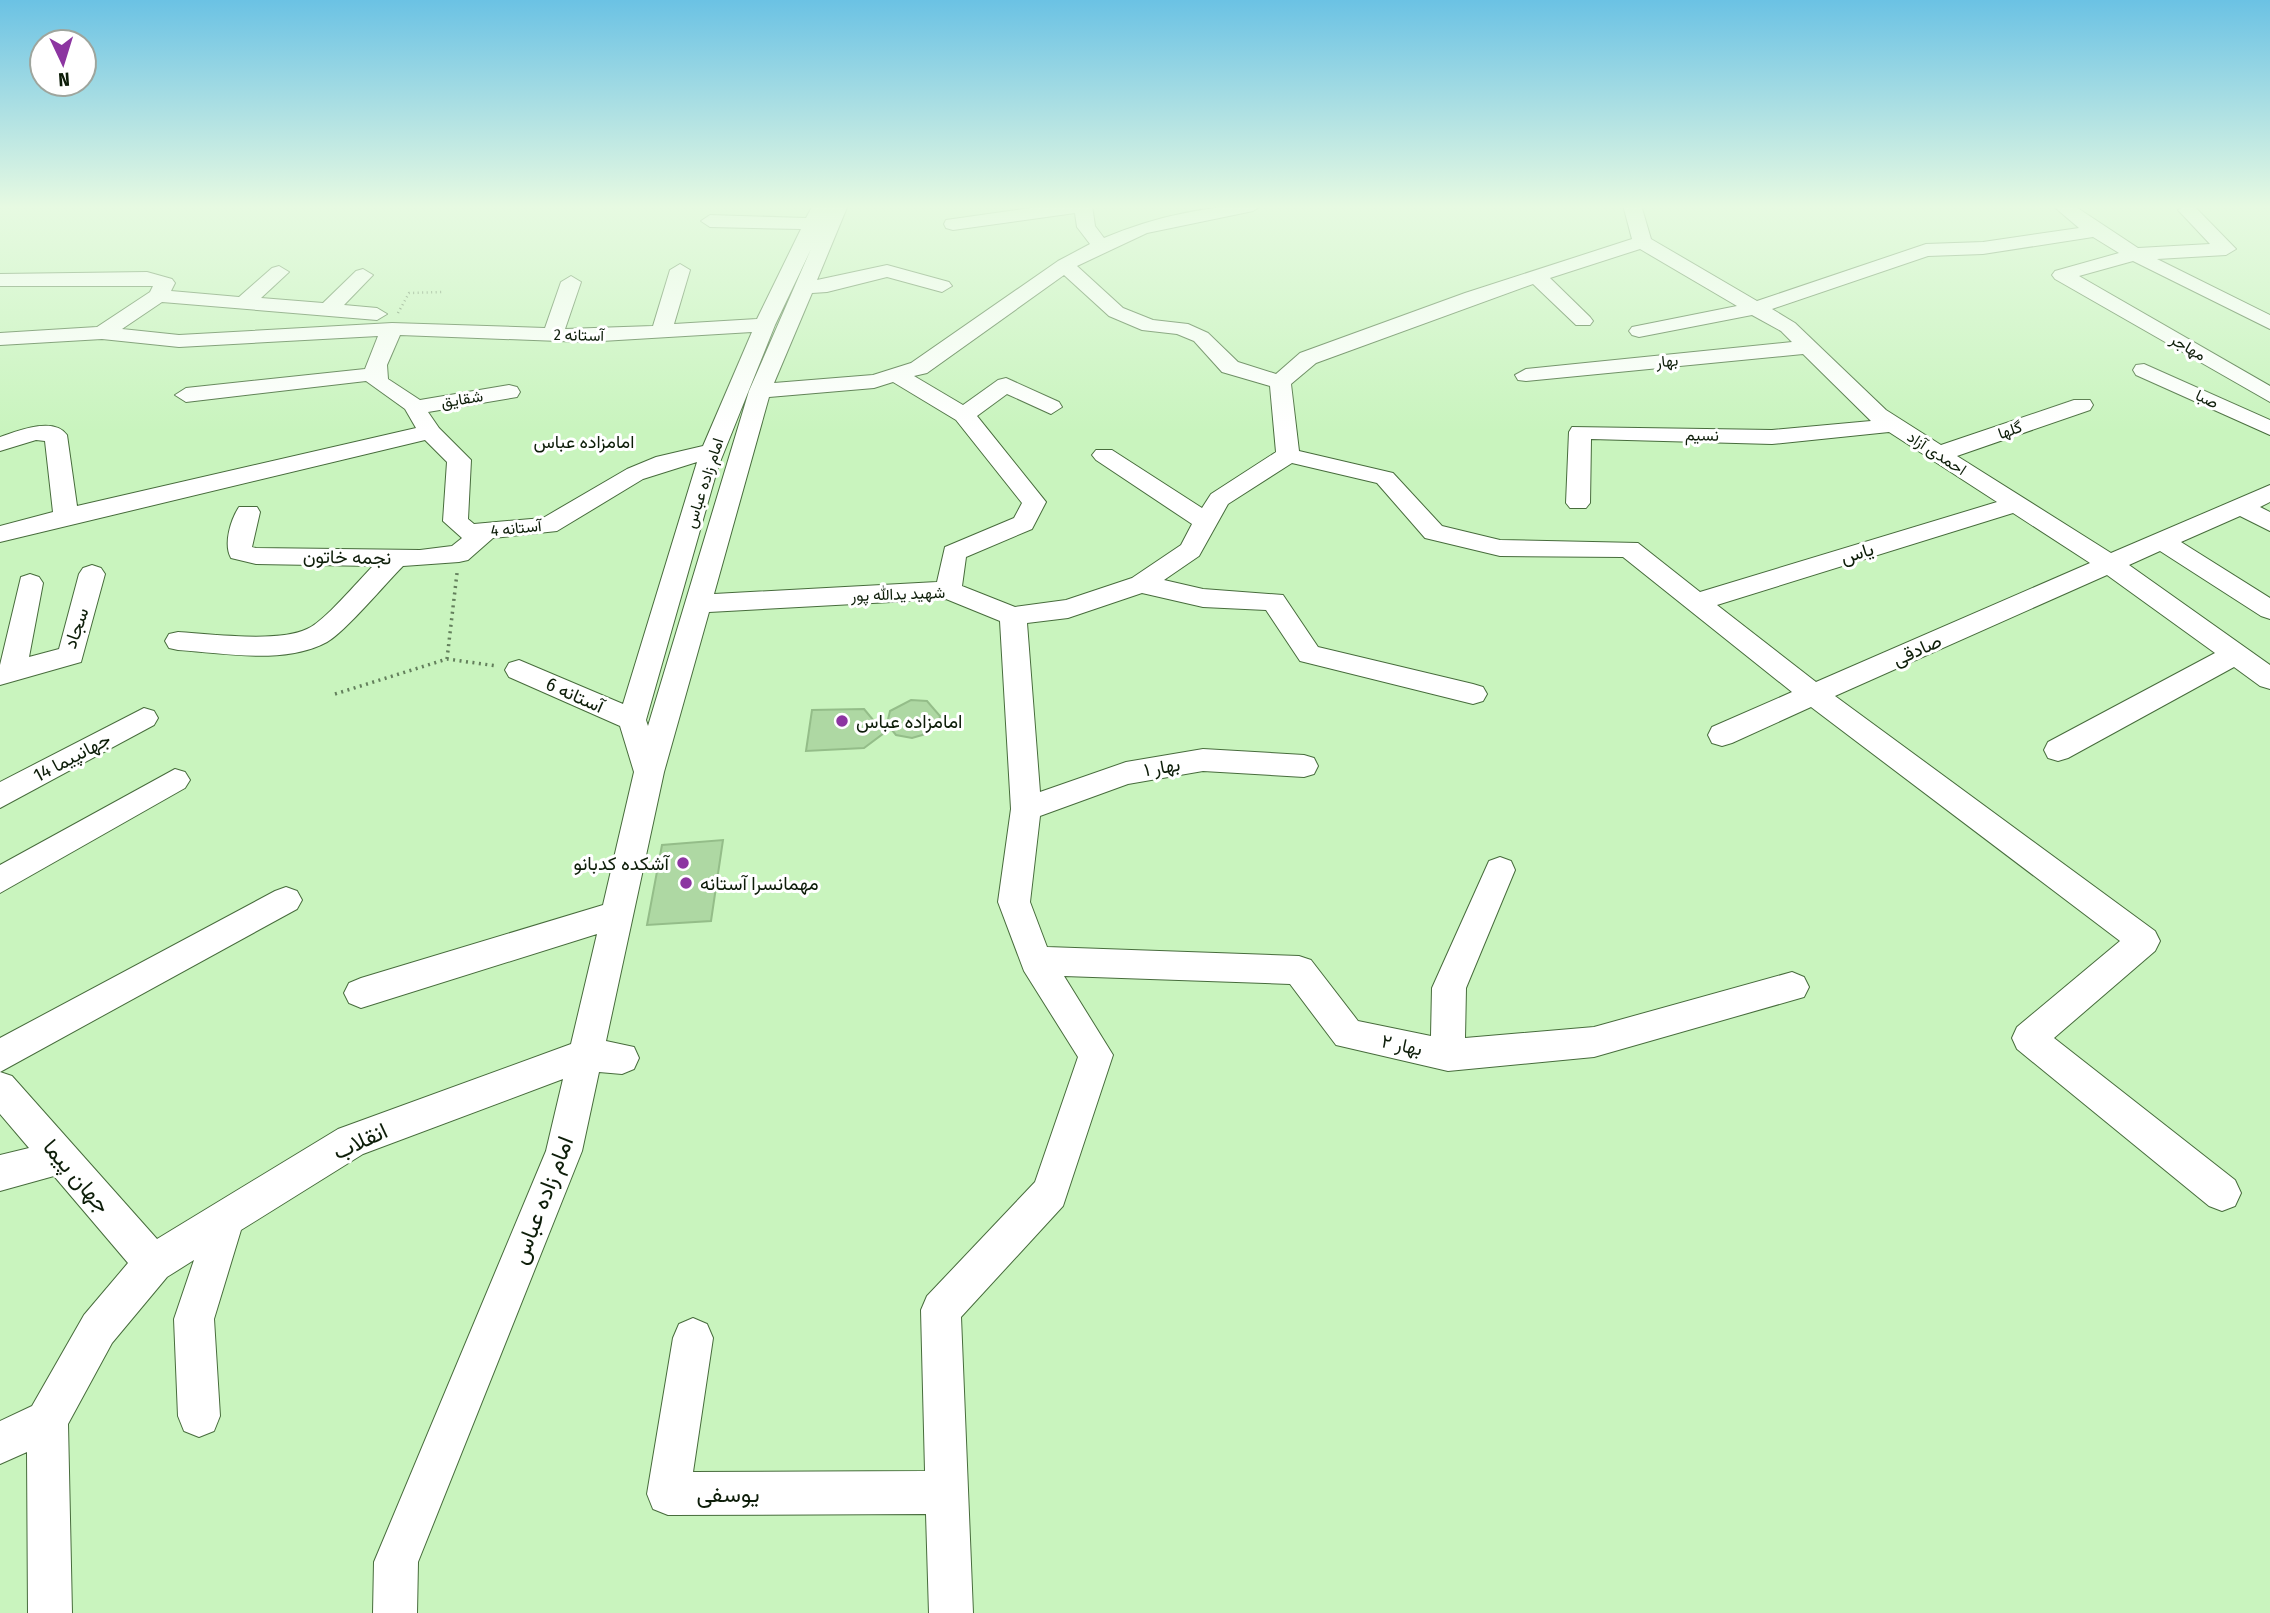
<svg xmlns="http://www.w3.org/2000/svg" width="2270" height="1613" font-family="'Fira Sans Condensed',Vazirmatn,sans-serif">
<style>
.building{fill:#aed8a3;stroke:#94bd89;stroke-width:2}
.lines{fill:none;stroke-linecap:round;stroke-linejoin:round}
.minor-casing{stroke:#476c3c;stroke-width:2}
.path-far1{stroke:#637f5c;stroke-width:2.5;stroke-dasharray:1 3.5;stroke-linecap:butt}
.path{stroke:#637f5c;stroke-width:3.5;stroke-dasharray:2 4.5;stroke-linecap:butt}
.minor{fill:#fff;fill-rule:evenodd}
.poi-dot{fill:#8c35a1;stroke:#fff;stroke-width:2.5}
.labels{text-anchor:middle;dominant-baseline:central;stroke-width:6;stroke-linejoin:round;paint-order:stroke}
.far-street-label{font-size:16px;fill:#0d1d09;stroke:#fff}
.far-neighbourhood-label{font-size:18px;fill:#0d1d09;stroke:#fff}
.street-label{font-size:19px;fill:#0d1d09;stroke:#fff}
.poi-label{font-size:19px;fill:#0d1d09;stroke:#fff;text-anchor:start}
.near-street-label{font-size:23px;fill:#0d1d09;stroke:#fff}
</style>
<rect width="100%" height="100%" fill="#c9f4be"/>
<path class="building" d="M 911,700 L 927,701 L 940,716 L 939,722 L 929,733 L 912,738 L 896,735 L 887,724 L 890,711 Z
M 864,709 L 884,733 L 864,748 L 806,751 L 812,710 Z
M 723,840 L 711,921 L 647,925 L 662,845 Z"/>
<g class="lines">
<defs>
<path id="minor" d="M 813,205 L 848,205 L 817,280 L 887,265 L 949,282 L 952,286 L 942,292 L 887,277 L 827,292 L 812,293 L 774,383 L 873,375 L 911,363 L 1058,261 L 1090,244 L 1077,227 L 1075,213 L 953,230 L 946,228 L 944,224 L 946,220 L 1052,205 L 1092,205 L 1095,226 L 1104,238 C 1154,217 1209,205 1262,205 L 1253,211 L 1147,233 L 1077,266 L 1123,308 L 1153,320 L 1188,324 L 1208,333 L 1238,362 L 1276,374 L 1300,353 L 1465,293 L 1632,239 L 1623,205 L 1641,205 L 1651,239 L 1757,301 L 1926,244 L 1983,242 L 2079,228 L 2052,205 L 2073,205 L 2138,248 L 2210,244 L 2178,210 L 2185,205 L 2194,206 L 2236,249 L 2226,255 L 2157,259 L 2270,315 L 2270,329 L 2133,261 L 2079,276 L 2270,386 L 2270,402 L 2055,279 L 2052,275 L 2055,271 L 2119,253 L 2093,237 L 1983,254 L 1928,256 L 1772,309 L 1795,323 L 1886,410 L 1941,445 L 2074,400 L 2090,400 L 2093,405 L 2090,410 L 1957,456 L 2111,553 L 2270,485 L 2270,502 L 2260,507 L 2270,512 L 2270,531 L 2240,516 L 2181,542 L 2270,598 L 2270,619 L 2261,616 L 2160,551 L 2129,565 L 2270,665 L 2270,689 L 2260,686 L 2234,667 L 2068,758 L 2058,761 L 2048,758 L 2044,750 L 2048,742 L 2215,653 L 2107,575 L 1835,696 L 2155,931 L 2160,941 L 2155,951 L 2054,1038 L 2235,1180 L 2241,1193 L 2235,1206 L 2222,1211 L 2209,1206 L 2017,1049 L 2012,1038 L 2017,1027 L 2120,941 L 1811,707 L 1732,743 L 1722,746 L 1712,743 L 1708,735 L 1712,727 L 1792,692 L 1623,557 L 1500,556 L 1425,538 L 1377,483 L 1292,463 L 1228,504 L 1199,556 L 1164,580 L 1203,589 L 1283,595 L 1318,647 L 1473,684 L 1483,687 L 1487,694 L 1483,701 L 1473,704 L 1300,661 L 1266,610 L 1203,607 L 1142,593 L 1068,618 L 1027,623 L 1040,792 L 1126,762 L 1203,749 L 1304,755 L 1314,758 L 1318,766 L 1314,774 L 1304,777 L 1203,771 L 1128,784 L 1040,816 L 1030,902 L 1047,947 L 1299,956 L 1311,960 L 1358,1021 L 1431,1036 L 1432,988 L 1489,861 L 1500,857 L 1511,861 L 1515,870 L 1466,988 L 1465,1038 L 1594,1027 L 1792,972 L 1804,977 L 1809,987 L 1804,997 L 1594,1057 L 1448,1071 L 1336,1045 L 1290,984 L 1064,976 L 1113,1055 L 1063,1206 L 961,1317 L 973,1613 L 929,1613 L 926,1514 L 668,1515 L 653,1509 L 647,1494 L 673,1338 L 679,1324 L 693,1318 L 707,1324 L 713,1338 L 693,1472 L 925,1471 L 921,1310 L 927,1296 L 1035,1182 L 1078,1057 L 1024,971 L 998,902 L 1011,809 L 1000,621 L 946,599 L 709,612 L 664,772 L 606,1041 L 634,1047 L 639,1058 L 634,1069 L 622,1074 L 599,1072 L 582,1151 L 418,1562 L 417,1613 L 373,1613 L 374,1562 L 546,1151 L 563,1079 L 363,1154 L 241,1230 L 214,1319 L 220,1416 L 214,1431 L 199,1437 L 184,1431 L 178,1416 L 174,1319 L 194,1260 L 167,1277 L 112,1343 L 68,1424 L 72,1613 L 28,1613 L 27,1452 L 0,1464 L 0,1421 L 32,1406 L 84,1315 L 128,1263 L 54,1176 L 0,1191 L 0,1155 L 29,1148 L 0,1114 L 0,1038 L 275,891 L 286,887 L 297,891 L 302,900 L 297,909 L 0,1072 L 12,1076 L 157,1239 L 338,1129 L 571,1044 L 597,934 L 361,1008 L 349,1003 L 344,993 L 349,983 L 361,978 L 603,905 L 634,772 L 620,726 L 509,677 L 505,670 L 509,663 L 519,660 L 623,704 L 697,462 L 643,479 L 557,531 L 493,538 L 468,560 L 459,562 L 403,566 C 386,583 344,633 327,642 C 284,665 224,653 178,650 L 169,648 L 165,641 L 169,634 L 178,632 C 211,634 278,643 307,629 C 324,622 358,581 373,566 L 256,564 L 231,558 C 223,544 231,519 239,507 L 257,507 L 260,512 L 252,547 L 256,548 L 420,550 L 452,546 L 462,538 L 443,521 L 447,462 L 425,440 L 0,542 L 0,526 L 53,512 L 45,441 L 36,440 L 0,451 L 0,437 C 17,431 54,416 67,435 L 77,506 L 416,428 L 405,409 L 366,381 L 186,402 L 175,395 L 186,388 L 365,369 L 378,336 L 179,347 L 102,339 L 0,345 L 0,333 L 97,327 L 150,292 L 153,286 L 0,286 L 0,274 L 147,272 L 172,279 L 175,283 L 171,291 L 239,297 L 272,268 L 279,266 L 289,272 L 261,298 L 323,303 L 356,271 L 363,269 L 373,275 L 344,305 L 377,308 L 387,314 L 377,320 L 162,302 L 122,329 L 179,335 L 392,323 L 545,328 L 561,282 L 571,276 L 581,282 L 565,329 L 653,326 L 670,270 L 680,264 L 690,270 L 674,324 L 757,319 L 801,229 L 710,227 L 701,221 L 710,215 L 806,218 ZM 811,249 L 749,391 L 648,726 L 646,720 L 718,467 L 775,325 ZM 1640,249 L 1737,306 L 1632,327 L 1629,331 L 1632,335 L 1639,337 L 1752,315 L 1781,331 L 1792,342 L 1526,369 L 1515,375 L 1518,380 L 1526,381 L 1803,354 L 1871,421 L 1772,430 L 1572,427 L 1569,432 L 1566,503 L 1570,508 L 1586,508 L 1590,503 L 1591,439 L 1772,444 L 1889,432 L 1997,502 L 1700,592 L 1638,543 L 1500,540 L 1442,526 L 1393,473 L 1299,451 L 1291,384 L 1316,363 L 1533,284 L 1576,325 L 1590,325 L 1593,321 L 1590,317 L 1550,278 ZM 1064,275 L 1109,316 L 1142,330 L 1177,334 L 1194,341 L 1222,372 L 1270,386 L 1276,452 L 1211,494 L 1202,508 L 1112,450 L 1096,450 L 1092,455 L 1096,460 L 1192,524 L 1181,545 L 1132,578 L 1066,600 L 1015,607 L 962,586 L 966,557 L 1032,529 L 1046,502 L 977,416 L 1007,394 L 1051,414 L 1062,407 L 1059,402 L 1006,378 L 998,380 L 963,405 L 914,376 L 927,373 ZM 752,332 L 703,446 L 656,457 L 627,469 L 543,518 L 474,524 L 468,519 L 471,460 L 439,428 L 428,412 L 517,397 L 520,392 L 517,387 L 509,385 L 420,400 L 388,379 L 387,365 L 400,335 L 585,342 ZM 893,382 L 956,420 L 1022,503 L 1014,518 L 945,547 L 937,582 L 714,594 L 769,397 L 874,388 ZM 2013,513 L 2090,563 L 1816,682 L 1717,605 Z
M 2144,364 L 2270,420 L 2270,435 L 2136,375 L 2133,370 L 2136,365 Z
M 92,565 L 101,568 L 105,574 L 81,662 L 0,685 L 0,665 L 21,577 L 30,574 L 39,577 L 43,583 L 29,657 L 59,649 L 79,574 L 83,568 Z
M 144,708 L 154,711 L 158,718 L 154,725 L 0,808 L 0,782 Z
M 175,769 L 185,772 L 190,780 L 185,788 L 0,893 L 0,865 Z"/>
</defs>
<use href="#minor" class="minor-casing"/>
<path class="path-far1" d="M 398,313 L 409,293 L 444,292"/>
<path class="path" d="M 447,659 L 457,573
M 335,694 L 447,659 L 497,666"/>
<use href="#minor" class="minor"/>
</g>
<linearGradient id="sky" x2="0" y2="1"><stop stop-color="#6bc2e4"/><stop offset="0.48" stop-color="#e7fae2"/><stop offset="1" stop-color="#e7fae2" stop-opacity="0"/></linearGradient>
<rect width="2270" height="431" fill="url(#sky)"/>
<g class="poi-dot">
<circle cx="842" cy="721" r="7"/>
<circle cx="683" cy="863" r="7"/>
<circle cx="686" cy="883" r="7"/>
</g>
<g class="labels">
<g class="far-street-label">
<text transform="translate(579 335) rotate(1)">آستانه 2</text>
<text transform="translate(2188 347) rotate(30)">مهاجر</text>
<text transform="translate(1667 361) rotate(-6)">بهار</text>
<text transform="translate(462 399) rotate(-9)">شقایق</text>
<text transform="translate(2207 399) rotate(25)">صبا</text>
<text transform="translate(2010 430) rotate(-19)">گلها</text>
<text transform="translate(1702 435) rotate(1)">نسیم</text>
<text transform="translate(1937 453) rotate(33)">احمدی آزاد</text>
<text transform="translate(704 483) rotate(-72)">امام زاده عباس</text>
<text transform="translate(516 528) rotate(-6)">آستانه 4</text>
<text transform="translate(898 594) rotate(-2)">شهید یدالله پور</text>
</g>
<g class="far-neighbourhood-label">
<text x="584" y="442">امامزاده عباس</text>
</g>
<g class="street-label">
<text transform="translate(1857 553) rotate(-17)">یاس</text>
<text transform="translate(347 557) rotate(1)">نجمه خاتون</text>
<text transform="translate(76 628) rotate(-71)">سجاد</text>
<text transform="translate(1917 650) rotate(-24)">صادقی</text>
<text transform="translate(575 695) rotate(24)">آستانه 6</text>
<text transform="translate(72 757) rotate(-28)">جهانپیما 14</text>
<text transform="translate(1162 767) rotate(-10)">بهار ۱</text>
<text transform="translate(1402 1045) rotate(12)">بهار ۲</text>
</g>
<g class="poi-label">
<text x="856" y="721">امامزاده عباس</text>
<text x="669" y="863" text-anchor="end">آشکده کدبانو</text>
<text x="700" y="883">مهمانسرا آستانه</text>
</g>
<g class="near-street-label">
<text transform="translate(360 1141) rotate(-25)">انقلاب</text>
<text transform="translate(77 1176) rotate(49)">جهان پیما</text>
<text transform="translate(542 1200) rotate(-69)">امام زاده عباس</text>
<text x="728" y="1494">یوسفی</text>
</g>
</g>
<g transform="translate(63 63) rotate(176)"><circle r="33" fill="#ffffff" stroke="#9ea59d" stroke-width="2"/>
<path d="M0-5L12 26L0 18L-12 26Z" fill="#8c35a1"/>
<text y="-10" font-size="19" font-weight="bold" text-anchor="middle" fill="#0d1d09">N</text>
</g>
</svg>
